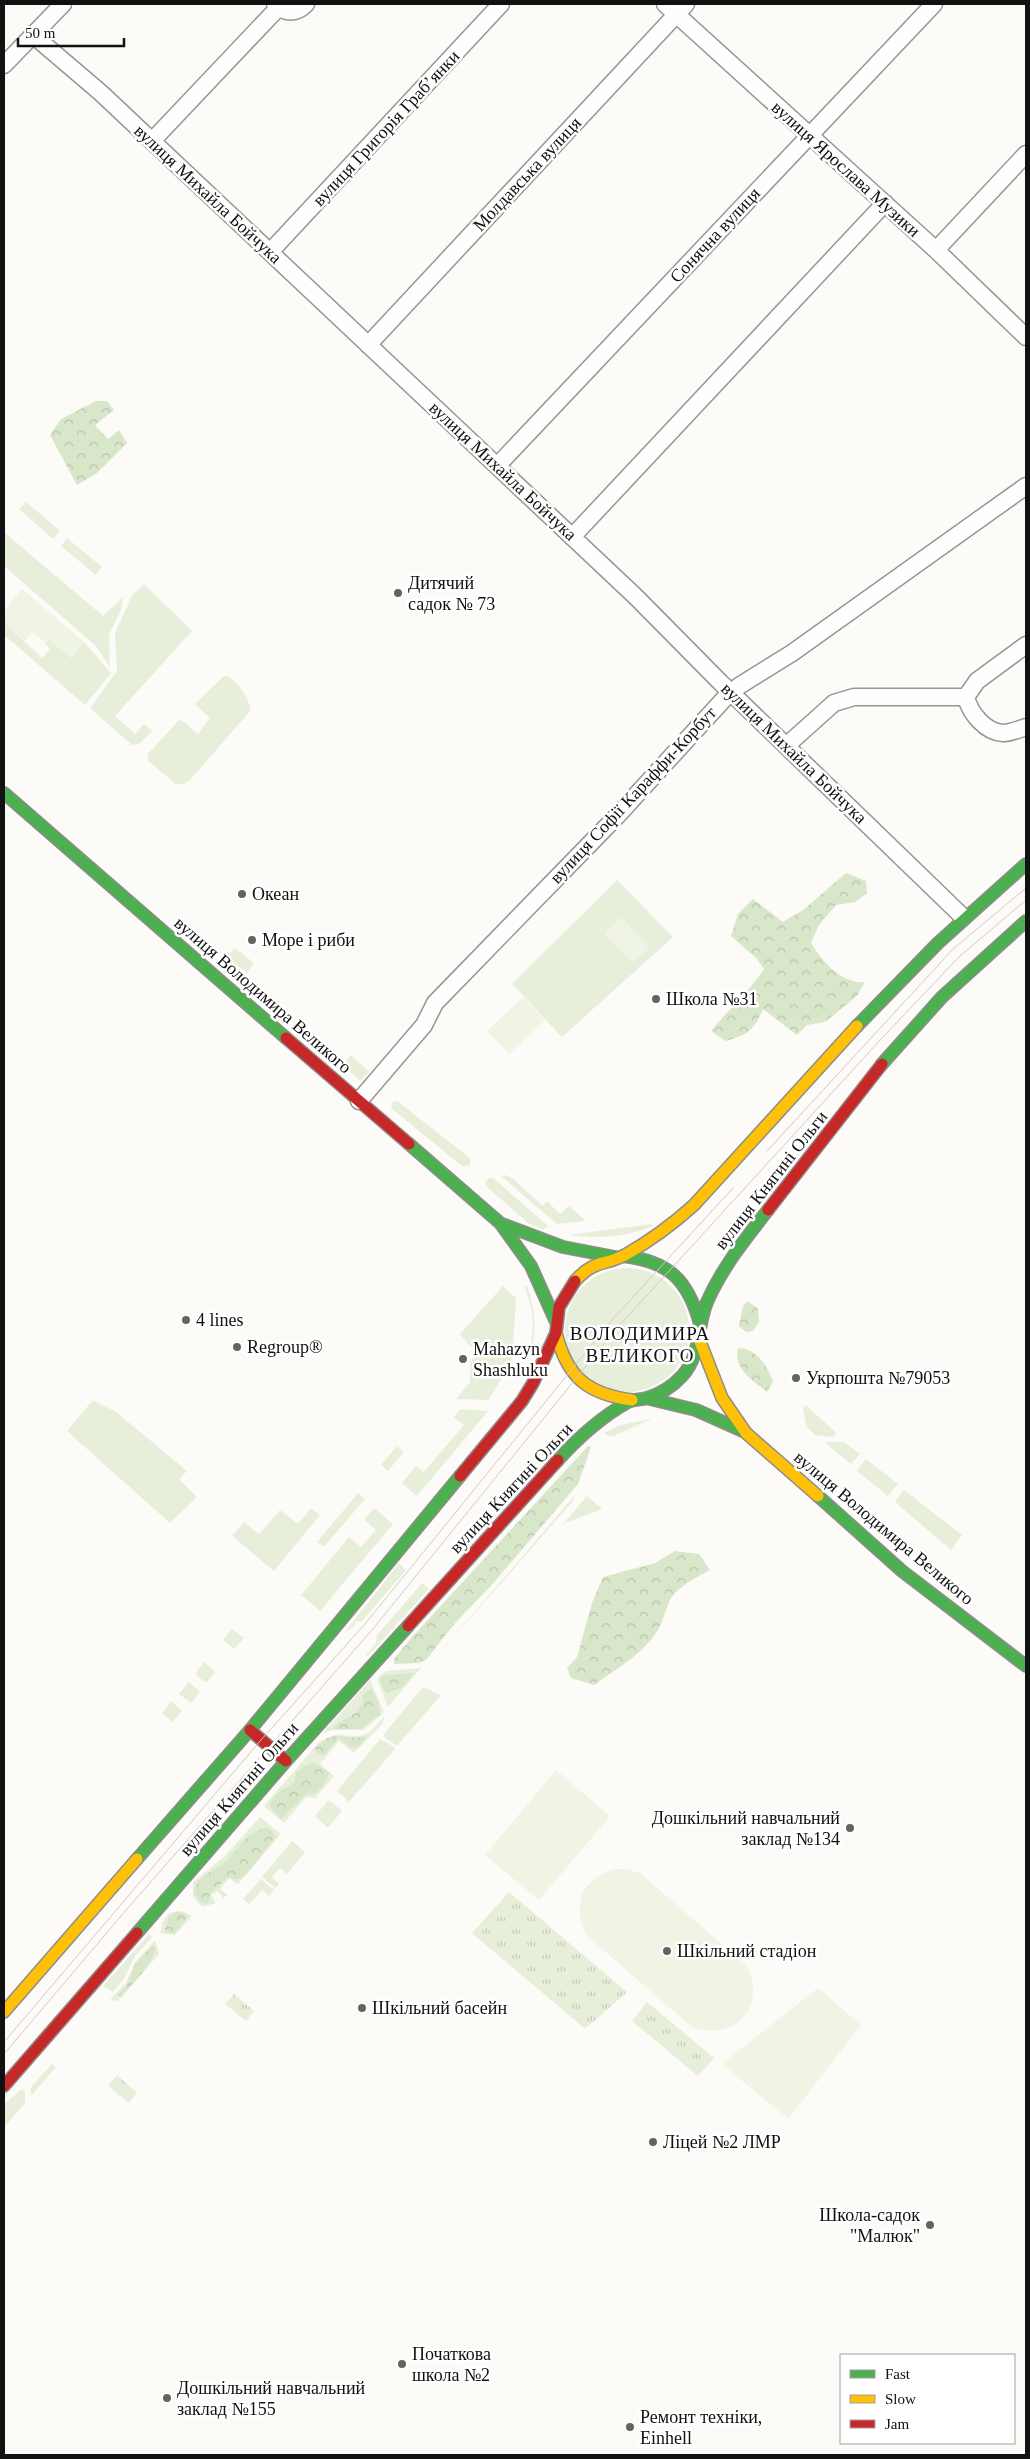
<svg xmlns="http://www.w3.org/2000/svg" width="1030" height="2459" font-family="'Times New Roman',serif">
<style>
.grass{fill:#e7efda}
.forest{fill:url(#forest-crowns)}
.park{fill:url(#park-tufts)}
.pitch{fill:#eff4e4}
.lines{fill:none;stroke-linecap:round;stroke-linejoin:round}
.street-casing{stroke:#979695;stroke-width:19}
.fast-casing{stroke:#8d8d8c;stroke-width:14}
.slow-casing{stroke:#8d8d8c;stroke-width:14}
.jam-casing{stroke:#8d8d8c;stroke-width:14}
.street{stroke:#fffefe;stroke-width:16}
.fast{stroke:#4caf50;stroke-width:11}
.slow{stroke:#ffc107;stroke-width:11}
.jam{stroke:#c62828;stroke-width:11}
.tram{stroke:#d7c8c9;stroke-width:1}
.poi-dot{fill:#636362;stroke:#fff;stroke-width:2}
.labels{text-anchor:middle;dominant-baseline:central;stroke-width:5;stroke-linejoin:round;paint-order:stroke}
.street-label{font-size:18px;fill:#111;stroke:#fff}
.poi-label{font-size:18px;fill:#111;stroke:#fff;text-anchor:start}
.neighbourhood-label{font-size:19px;letter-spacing:1px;fill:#111;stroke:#fff}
</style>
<defs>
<pattern id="forest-crowns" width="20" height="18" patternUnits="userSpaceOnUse" patternTransform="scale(1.25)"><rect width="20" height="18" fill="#d8e6ca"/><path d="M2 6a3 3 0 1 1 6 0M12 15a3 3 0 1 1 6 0" fill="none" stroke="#b8c4ac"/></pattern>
<pattern id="park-tufts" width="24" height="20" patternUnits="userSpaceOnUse" patternTransform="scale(1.25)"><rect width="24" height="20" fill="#e7efda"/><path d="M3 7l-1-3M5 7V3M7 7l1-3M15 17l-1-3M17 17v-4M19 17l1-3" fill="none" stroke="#c5ccba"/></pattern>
</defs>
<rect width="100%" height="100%" fill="#fcfbf8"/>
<path class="grass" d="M 26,502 L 60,531 L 53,539 L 19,509 Z
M 4,532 L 103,616 L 123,597 L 121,610 L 109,635 L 110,667 L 95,645 L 4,566 Z
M 67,538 L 102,567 L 96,575 L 61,546 Z
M 144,584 L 192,631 L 115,716 L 135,734 L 144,724 L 152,731 L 139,744 L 132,745 L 90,708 L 117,671 L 115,633 L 133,594 Z
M 4,622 L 42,658 L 50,649 L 45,644 L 49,639 L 71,658 L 84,642 L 111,673 L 85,705 L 4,635 Z
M 224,676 L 228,676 C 240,684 248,697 251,710 L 189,781 L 184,784 L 176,784 L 148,761 L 148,754 L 180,719 L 198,734 L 210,718 L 195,704 Z
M 617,880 L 673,937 L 562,1037 L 512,984 Z
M 235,948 L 254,963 L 247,973 L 227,957 Z
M 351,1055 L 369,1072 L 360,1081 L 343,1065 Z
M 397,1101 L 470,1158 L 470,1165 L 463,1167 L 391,1108 L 392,1102 Z
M 505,1175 L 512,1178 L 543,1206 L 547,1201 L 560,1214 L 569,1206 L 586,1221 L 557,1224 L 501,1176 Z
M 489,1178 L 493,1178 L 548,1226 L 543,1230 L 528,1223 L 486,1186 L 485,1182 Z
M 651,1224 L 653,1226 C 626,1237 598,1239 569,1235 Z
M565 1330a62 62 0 1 1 124 0a62 62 0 1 1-124 0Z
M 527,1285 C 537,1313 536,1336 529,1365 L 533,1323 L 532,1310 L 525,1287 Z
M 503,1286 L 516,1298 L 512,1363 L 488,1400 L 456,1399 L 470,1382 L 470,1362 L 475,1355 L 474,1348 L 468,1344 L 460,1334 Z
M 93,1400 L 116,1412 L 187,1471 L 179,1479 L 197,1497 L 170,1523 L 67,1431 Z
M 806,1405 L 836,1433 L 833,1437 L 815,1435 L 806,1426 L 803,1408 Z
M 461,1409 L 488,1411 L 417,1496 L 402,1483 L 416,1466 L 424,1472 L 464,1425 L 454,1417 Z
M 653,1418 L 614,1436 L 608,1436 L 604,1433 L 617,1426 Z
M 824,1442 L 844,1442 L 860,1454 L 851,1464 Z
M 397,1446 L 404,1452 L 388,1471 L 381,1465 Z
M 866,1459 L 898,1484 L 888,1496 L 857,1471 Z
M 904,1490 L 962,1535 L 951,1550 L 895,1502 Z
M 358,1493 L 365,1499 L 324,1547 L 317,1542 Z
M 575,1495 L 573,1501 L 431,1663 Z
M 587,1496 L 602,1509 L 563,1524 Z
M 311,1508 L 320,1515 L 274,1571 L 232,1536 L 244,1522 L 259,1534 L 280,1510 L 298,1524 Z
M 374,1508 L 393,1524 L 320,1611 L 301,1595 L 349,1537 L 361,1547 L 376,1530 L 364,1520 Z
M 399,1563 L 406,1570 L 362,1621 L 356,1621 L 353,1627 L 344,1633 Z
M 422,1583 L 429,1589 L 368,1656 L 366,1655 L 376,1643 L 377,1635 Z
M 232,1629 L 244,1638 L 234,1649 L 223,1640 Z
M 204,1662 L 216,1672 L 206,1683 L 195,1674 Z
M 421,1668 L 388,1707 L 377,1679 L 386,1671 Z
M 370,1680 L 384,1712 L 364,1730 L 333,1730 L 323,1733 Z
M 189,1682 L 200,1692 L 191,1703 L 179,1694 Z
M 423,1687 L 441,1695 L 397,1746 L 385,1738 L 384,1734 Z
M 171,1701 L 182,1711 L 173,1722 L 162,1713 Z
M 385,1716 L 382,1724 L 354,1753 L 339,1741 L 320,1764 L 334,1776 L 315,1798 L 306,1797 L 284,1823 L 264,1806 L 320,1741 L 335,1735 L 360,1736 L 368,1733 Z
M 380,1739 L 396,1748 L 349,1802 L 337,1791 Z
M 329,1800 L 342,1811 L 328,1828 L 315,1816 Z
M 260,1817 L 281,1834 L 239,1883 L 237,1884 L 229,1878 L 220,1889 L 228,1895 L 223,1898 L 218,1891 L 211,1895 L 216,1903 L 202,1907 L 193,1896 L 193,1882 L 225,1856 Z
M 292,1841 L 305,1852 L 287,1874 L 280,1868 L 272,1877 L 279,1884 L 275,1888 L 262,1877 Z
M 261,1879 L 274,1890 L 269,1896 L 262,1890 L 249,1904 L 243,1899 Z
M 181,1911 L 192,1916 L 175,1935 L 160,1933 L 163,1921 L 169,1913 Z
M 149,1934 L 152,1937 L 135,1956 L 124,1979 L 113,1992 L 103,1986 Z
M 155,1940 L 159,1954 L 122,1997 L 117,2001 L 110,2000 L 126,1982 L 135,1963 Z
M 52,2064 L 56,2067 L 31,2096 L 31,2087 Z
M 22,2089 L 25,2092 L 25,2103 L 4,2127 L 4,2104 Z"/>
<path class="forest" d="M 96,401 L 107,401 L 114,410 L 95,425 L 108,439 L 119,430 L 127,443 L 97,473 L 77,485 L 50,435 L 61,419 Z
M 846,873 L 866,881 L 867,893 L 855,902 L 836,905 L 819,925 L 811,943 C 823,962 841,984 865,982 L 857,996 L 825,1022 L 807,1025 L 797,1035 L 763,1009 C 754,1030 748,1035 726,1041 L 711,1031 C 728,1010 749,992 764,969 L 756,958 L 731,936 L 738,914 L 753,899 L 783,922 L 803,910 Z
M 748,1301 L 758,1309 L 759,1322 L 753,1331 L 746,1332 L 739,1326 L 743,1306 Z
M 738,1348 C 756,1348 768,1366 773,1382 L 767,1392 C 752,1380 733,1368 738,1348 Z
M 588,1446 L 591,1447 L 578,1484 L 490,1587 L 455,1623 L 426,1660 L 419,1663 L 394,1664 L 394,1659 L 412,1637 Z
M 675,1551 L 699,1554 L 710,1570 C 697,1577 677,1587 670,1600 C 663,1616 662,1628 649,1642 C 634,1659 613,1671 594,1685 L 571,1678 L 567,1668 L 577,1657 L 592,1603 L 603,1577 L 655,1563 Z
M 409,1673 L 414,1673 L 403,1687 L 387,1693 C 382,1688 380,1683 381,1676 Z
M 371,1688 L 378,1702 L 380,1714 L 361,1729 L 333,1729 C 339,1717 366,1717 363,1695 Z
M 334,1736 L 357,1738 L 363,1736 L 367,1738 L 358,1747 L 353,1748 L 339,1738 L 324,1755 L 317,1753 L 315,1748 L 326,1739 Z
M 314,1763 L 330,1773 L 322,1787 L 314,1794 L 305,1795 L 281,1819 L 270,1806 C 275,1789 283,1792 295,1781 C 295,1770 304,1765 314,1763 Z
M 264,1828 L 270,1829 L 276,1837 C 268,1845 247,1877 239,1879 C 236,1880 232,1878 228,1877 L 210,1894 L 208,1904 L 200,1902 L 194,1892 C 196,1875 216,1871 226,1861 C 240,1848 245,1833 264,1828 Z
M 178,1911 L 188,1916 L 175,1933 L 167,1933 L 165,1929 L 169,1916 Z
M 153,1945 L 156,1948 C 152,1965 133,1984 120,1996 L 118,1995 L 129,1982 L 134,1965 Z"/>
<path class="park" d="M 509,1892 L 627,1992 L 585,2029 L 472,1933 Z
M 234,1994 L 254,2011 L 246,2021 L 225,2004 Z
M 647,2002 L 714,2058 L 698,2076 L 632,2021 Z
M 117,2075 L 137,2093 L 129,2103 L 108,2086 Z"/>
<path class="pitch" d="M 22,589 L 84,642 L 71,658 L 49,639 L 52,635 L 45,642 L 32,632 L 25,641 L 4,622 L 4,611 Z
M 621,917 L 650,947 L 633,963 L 604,933 Z
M 523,997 L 545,1020 L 509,1054 L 487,1031 Z
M 556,1770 L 610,1816 L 539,1900 L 485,1855 Z
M 613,1869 L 627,1869 L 640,1873 L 747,1966 C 766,2007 737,2040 693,2028 L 586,1935 C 572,1904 581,1881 613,1869 Z
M 818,1988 L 861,2025 L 788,2119 L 722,2064 Z"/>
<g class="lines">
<defs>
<path id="street" d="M 275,4 C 284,14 297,14 306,4
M 665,4 L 936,250 L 1026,337
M 33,35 L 101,93 L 636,597 L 720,682 L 963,917
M 4,65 L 63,4
M 152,141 L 278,8
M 936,250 L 1026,154
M 270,252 L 501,4
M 368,345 L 686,4
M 497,466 L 934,4
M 572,537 L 885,203
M 966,697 L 977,681 L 1026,645
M 786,746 L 834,703 L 854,697 L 966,697 C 970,713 985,732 1003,733 C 1010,733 1020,729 1026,727
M 359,1101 L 424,1025 L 435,1003 L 617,816 L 724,699 L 739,686 L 792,653 L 1026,486"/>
<path id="fast" d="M 4,793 L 286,1038
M 857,1026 L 938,943 L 1026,864
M 882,1064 L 942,997 L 1026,921
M 409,1144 L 500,1223 L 531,1266 L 556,1322
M 502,1224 L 563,1247 L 615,1257
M 623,1256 C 669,1261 688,1280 700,1324
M 646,1398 L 696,1410 L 743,1431
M 558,1460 C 578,1438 603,1416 628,1402 C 634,1399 640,1400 647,1398 C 660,1394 673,1386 682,1376 C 701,1356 697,1326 707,1302 C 722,1268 745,1239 768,1210
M 818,1496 L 902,1571 L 1026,1666
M 137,1859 L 250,1730 L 460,1476
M 137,1933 L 286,1761 L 408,1626"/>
<path id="slow" d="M 575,1281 C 595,1259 604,1266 625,1255 C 650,1241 673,1224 694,1205 L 857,1026
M 556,1333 C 567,1377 587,1394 632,1400
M 699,1339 L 722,1398 L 746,1433 L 818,1496
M 4,2012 L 137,1859"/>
<path id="jam" d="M 286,1038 L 409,1144
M 768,1210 L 882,1064
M 460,1476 L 522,1401 L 533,1383 L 556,1333 L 559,1307 L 575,1281
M 408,1626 L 558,1460
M 250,1730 L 286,1761
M 4,2086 L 137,1933"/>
</defs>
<use href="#street" class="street-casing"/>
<use href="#fast" class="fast-casing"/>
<use href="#slow" class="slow-casing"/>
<use href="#jam" class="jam-casing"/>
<use href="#street" class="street"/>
<use href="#fast" class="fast"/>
<use href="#slow" class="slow"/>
<use href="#jam" class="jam"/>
<path class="tram" d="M 767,1151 L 953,949 L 1026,888
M 4,2042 L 261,1740 L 365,1624 L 611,1321 L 733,1188
M 4,2054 L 127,1909 L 372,1630 L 617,1328 L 882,1038 L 960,956 L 1026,900"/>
</g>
<g class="poi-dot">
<circle cx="398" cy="593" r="5"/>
<circle cx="242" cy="894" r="5"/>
<circle cx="252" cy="940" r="5"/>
<circle cx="656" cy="999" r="5"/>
<circle cx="186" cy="1320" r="5"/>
<circle cx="237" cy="1347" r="5"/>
<circle cx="463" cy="1359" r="5"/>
<circle cx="796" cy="1378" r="5"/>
<circle cx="850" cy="1828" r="5"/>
<circle cx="667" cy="1951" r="5"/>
<circle cx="362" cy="2008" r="5"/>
<circle cx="653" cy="2142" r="5"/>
<circle cx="930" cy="2225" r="5"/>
<circle cx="402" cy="2364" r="5"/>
<circle cx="167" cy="2398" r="5"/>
<circle cx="630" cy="2427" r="5"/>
</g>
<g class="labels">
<g class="street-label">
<text transform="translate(386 128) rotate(-47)">вулиця Григорія Грабʼянки</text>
<text transform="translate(846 169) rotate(42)">вулиця Ярослава Музики</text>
<text transform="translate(527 174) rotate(-47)">Молдавська вулиця</text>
<text transform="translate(208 194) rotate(43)">вулиця Михайла Бойчука</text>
<text transform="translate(715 235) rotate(-47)">Сонячна вулиця</text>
<text transform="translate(503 471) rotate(43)">вулиця Михайла Бойчука</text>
<text transform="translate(794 753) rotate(44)">вулиця Михайла Бойчука</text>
<text transform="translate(633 795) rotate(-47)">вулиця Софії Караффи-Корбут</text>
<text transform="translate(263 995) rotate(41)">вулиця Володимира Великого</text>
<text transform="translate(771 1180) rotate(-52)">вулиця Княгині Ольги</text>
<text transform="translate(511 1488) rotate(-47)">вулиця Княгині Ольги</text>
<text transform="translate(884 1528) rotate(40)">вулиця Володимира Великого</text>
<text transform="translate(239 1789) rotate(-49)">вулиця Княгині Ольги</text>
</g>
<g class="poi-label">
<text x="408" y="583">Дитячий<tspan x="408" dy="21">садок № 73</tspan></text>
<text x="252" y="894">Океан</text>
<text x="262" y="940">Море і риби</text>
<text x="666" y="999">Школа №31</text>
<text x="196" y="1320">4 lines</text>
<text x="247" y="1347">Regroup®</text>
<text x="473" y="1349">Mahazyn<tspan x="473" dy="21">Shashluku</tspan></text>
<text x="806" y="1378">Укрпошта №79053</text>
<text x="840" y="1818" text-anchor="end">Дошкільний навчальний<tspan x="840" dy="21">заклад №134</tspan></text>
<text x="677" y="1951">Шкільний стадіон</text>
<text x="372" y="2008">Шкільний басейн</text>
<text x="663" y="2142">Ліцей №2 ЛМР</text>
<text x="920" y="2215" text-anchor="end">Школа-садок<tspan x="920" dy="21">"Малюк"</tspan></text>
<text x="412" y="2354">Початкова<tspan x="412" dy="21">школа №2</tspan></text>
<text x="177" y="2388">Дошкільний навчальний<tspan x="177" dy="21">заклад №155</tspan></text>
<text x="640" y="2417">Ремонт техніки,<tspan x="640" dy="21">Einhell</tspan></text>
</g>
<g class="neighbourhood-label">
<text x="640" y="1333">ВОЛОДИМИРА<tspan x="640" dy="22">ВЕЛИКОГО</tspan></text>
</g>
</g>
<rect width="1030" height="2459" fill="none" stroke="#111111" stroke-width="10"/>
<rect x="840" y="2354" width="175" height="90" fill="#ffffff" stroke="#a0a0a0"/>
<rect x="850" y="2370" width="25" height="8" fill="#4caf50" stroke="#a0a0a0"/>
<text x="885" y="2379" font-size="15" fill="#111111">Fast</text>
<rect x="850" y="2395" width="25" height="8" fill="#ffc107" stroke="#a0a0a0"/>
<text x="885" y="2404" font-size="15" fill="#111111">Slow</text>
<rect x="850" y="2420" width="25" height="8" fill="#c62828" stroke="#a0a0a0"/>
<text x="885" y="2429" font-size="15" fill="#111111">Jam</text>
<path d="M18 38v8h106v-8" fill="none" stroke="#111111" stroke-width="2.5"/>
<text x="25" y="38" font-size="15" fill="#111111" stroke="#ffffff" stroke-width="4" paint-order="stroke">50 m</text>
</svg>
